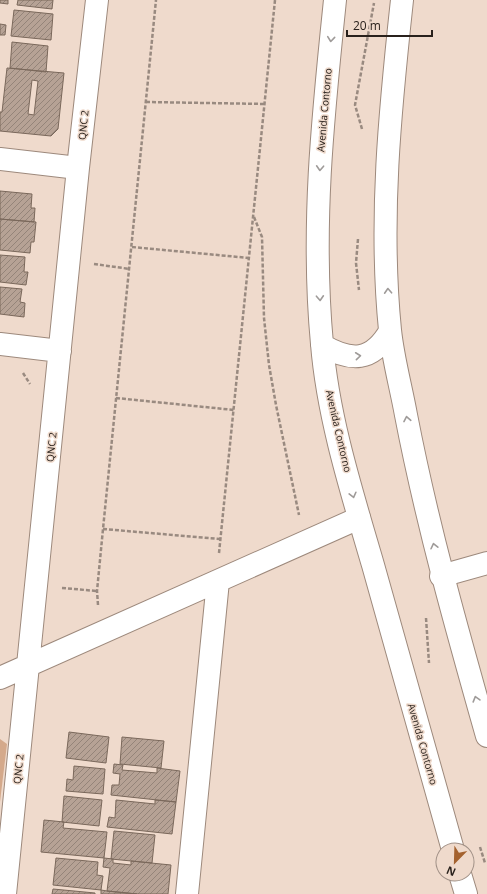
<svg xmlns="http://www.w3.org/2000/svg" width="487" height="894" font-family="'Open Sans',sans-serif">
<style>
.grass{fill:#d4a98b}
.building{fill:url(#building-hatch);stroke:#7a685b;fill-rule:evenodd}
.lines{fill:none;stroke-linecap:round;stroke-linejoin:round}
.minor-casing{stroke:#9d897c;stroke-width:24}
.major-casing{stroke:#9d897c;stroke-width:24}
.path{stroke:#998a80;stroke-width:2.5;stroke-dasharray:4 2;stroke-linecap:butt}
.minor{stroke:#fff;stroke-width:22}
.major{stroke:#fff;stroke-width:22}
.oneway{stroke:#9f9b99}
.labels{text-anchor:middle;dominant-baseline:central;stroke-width:3;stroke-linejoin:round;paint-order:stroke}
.street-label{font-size:10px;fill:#29211c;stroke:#efdacc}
</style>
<defs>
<pattern id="building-hatch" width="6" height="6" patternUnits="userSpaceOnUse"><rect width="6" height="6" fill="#b6a295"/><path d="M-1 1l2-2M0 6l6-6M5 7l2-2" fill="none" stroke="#948479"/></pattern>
</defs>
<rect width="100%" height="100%" fill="#efdacc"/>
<path class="grass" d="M 0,739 L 7,744 L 0,802 Z"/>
<path class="building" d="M 0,0 L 8,0 L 8,4 L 0,3 Z
M 18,0 L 53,0 L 52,9 L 17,5 Z
M 14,10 L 53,14 L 51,40 L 11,36 Z
M 0,24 L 6,25 L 5,35 L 0,35 Z
M 12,42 L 48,46 L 46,72 L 10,68 Z
M 7,68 L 64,73 L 58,129 L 51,136 L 0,131 L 0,112 L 2,112 ZM 32,80 L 38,81 L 34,115 L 28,114 Z
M 0,191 L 32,194 L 31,208 L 35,208 L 34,222 L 0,219 Z
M 0,219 L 36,222 L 34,242 L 31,242 L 30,253 L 0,250 Z
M 0,255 L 25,257 L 24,272 L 28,272 L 26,285 L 0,282 Z
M 0,287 L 22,289 L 20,302 L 25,303 L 24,317 L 0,314 Z
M 69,732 L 109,737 L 106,763 L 66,758 Z
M 122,737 L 164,741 L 161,768 L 120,764 Z
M 114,764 L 123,765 L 122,770 L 157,773 L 157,768 L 180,771 L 176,802 L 111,795 L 112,785 L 119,785 L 120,774 L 113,773 Z
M 74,766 L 105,769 L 103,794 L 66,791 L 67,779 L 73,780 Z
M 64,796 L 102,800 L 99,826 L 62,822 Z
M 116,800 L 155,804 L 155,800 L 176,802 L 172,834 L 107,827 L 109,817 L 115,818 Z
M 44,820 L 64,822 L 63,828 L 107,832 L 104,858 L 41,852 Z
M 114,831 L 155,835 L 152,863 L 111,859 Z
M 56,858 L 98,862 L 97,875 L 103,876 L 101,890 L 53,885 Z
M 104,858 L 113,859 L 113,863 L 131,865 L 131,861 L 171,865 L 168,894 L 137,894 L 107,891 L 110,868 L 103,867 Z
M 53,889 L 95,893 L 95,894 L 52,894 Z
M 101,890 L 107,891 L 137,894 L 101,894 Z"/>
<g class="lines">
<defs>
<path id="minor" d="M 0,159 L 78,168
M 0,344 L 60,351
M 441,576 L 487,563
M 0,678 L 359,518
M 5,894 L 78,168 L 97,0
M 187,894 L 218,581"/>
<path id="major" d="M 335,0 C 323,115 311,227 322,344 C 328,418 352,493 373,565 C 400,660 426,755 453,850
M 402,0 C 390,110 379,220 390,330 C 393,359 401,387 406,415 C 427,524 457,630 487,736
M 322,345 C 351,362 372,362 390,331
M 460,874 L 466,894"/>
</defs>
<use href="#minor" class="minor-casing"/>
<use href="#major" class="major-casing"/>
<path class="path" d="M 146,102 L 266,104
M 362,129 L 355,105 L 374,3
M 254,217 L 262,237 L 264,318 L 269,365 L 276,405 L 299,515
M 358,239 L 356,263 L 359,290
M 132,247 L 249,258
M 94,264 L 130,269
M 23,373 L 30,384
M 116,398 L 234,410
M 103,529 L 220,539
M 219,553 L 275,0
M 62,588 L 97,591
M 98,605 L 97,591 L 103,529 L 156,0
M 426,618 L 429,663
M 480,847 L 485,863"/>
<use href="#minor" class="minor"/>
<use href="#major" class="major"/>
</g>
<defs><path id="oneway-chevron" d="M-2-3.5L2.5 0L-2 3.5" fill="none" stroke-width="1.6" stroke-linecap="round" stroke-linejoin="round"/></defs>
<g class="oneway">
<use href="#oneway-chevron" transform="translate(331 39) rotate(96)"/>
<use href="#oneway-chevron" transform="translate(320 168) rotate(93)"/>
<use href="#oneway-chevron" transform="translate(388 291) rotate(-93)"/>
<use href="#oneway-chevron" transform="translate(320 298) rotate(87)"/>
<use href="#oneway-chevron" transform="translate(358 356) rotate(-6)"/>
<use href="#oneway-chevron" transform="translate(407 419) rotate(-101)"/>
<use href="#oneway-chevron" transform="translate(353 495) rotate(76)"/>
<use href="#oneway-chevron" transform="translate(434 546) rotate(-103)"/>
<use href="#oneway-chevron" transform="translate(476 699) rotate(-106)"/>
</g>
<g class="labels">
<g class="street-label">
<text transform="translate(324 110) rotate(-85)">Avenida Contorno</text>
<text transform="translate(83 125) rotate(-84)">QNC 2</text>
<text transform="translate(339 431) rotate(77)">Avenida Contorno</text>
<text transform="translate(51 447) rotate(-84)">QNC 2</text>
<text transform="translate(423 744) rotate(74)">Avenida Contorno</text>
<text transform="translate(18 769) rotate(-84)">QNC 2</text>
</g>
</g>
<g transform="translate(455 862) rotate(203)"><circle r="19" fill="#efdacc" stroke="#a09086"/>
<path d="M0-3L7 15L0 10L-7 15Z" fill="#a4622f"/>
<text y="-6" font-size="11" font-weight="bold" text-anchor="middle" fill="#29211c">N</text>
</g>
<path d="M347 30v6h85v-6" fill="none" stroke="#29211c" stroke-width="2"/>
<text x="353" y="30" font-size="12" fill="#29211c" stroke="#efdacc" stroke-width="3" paint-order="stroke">20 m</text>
</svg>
